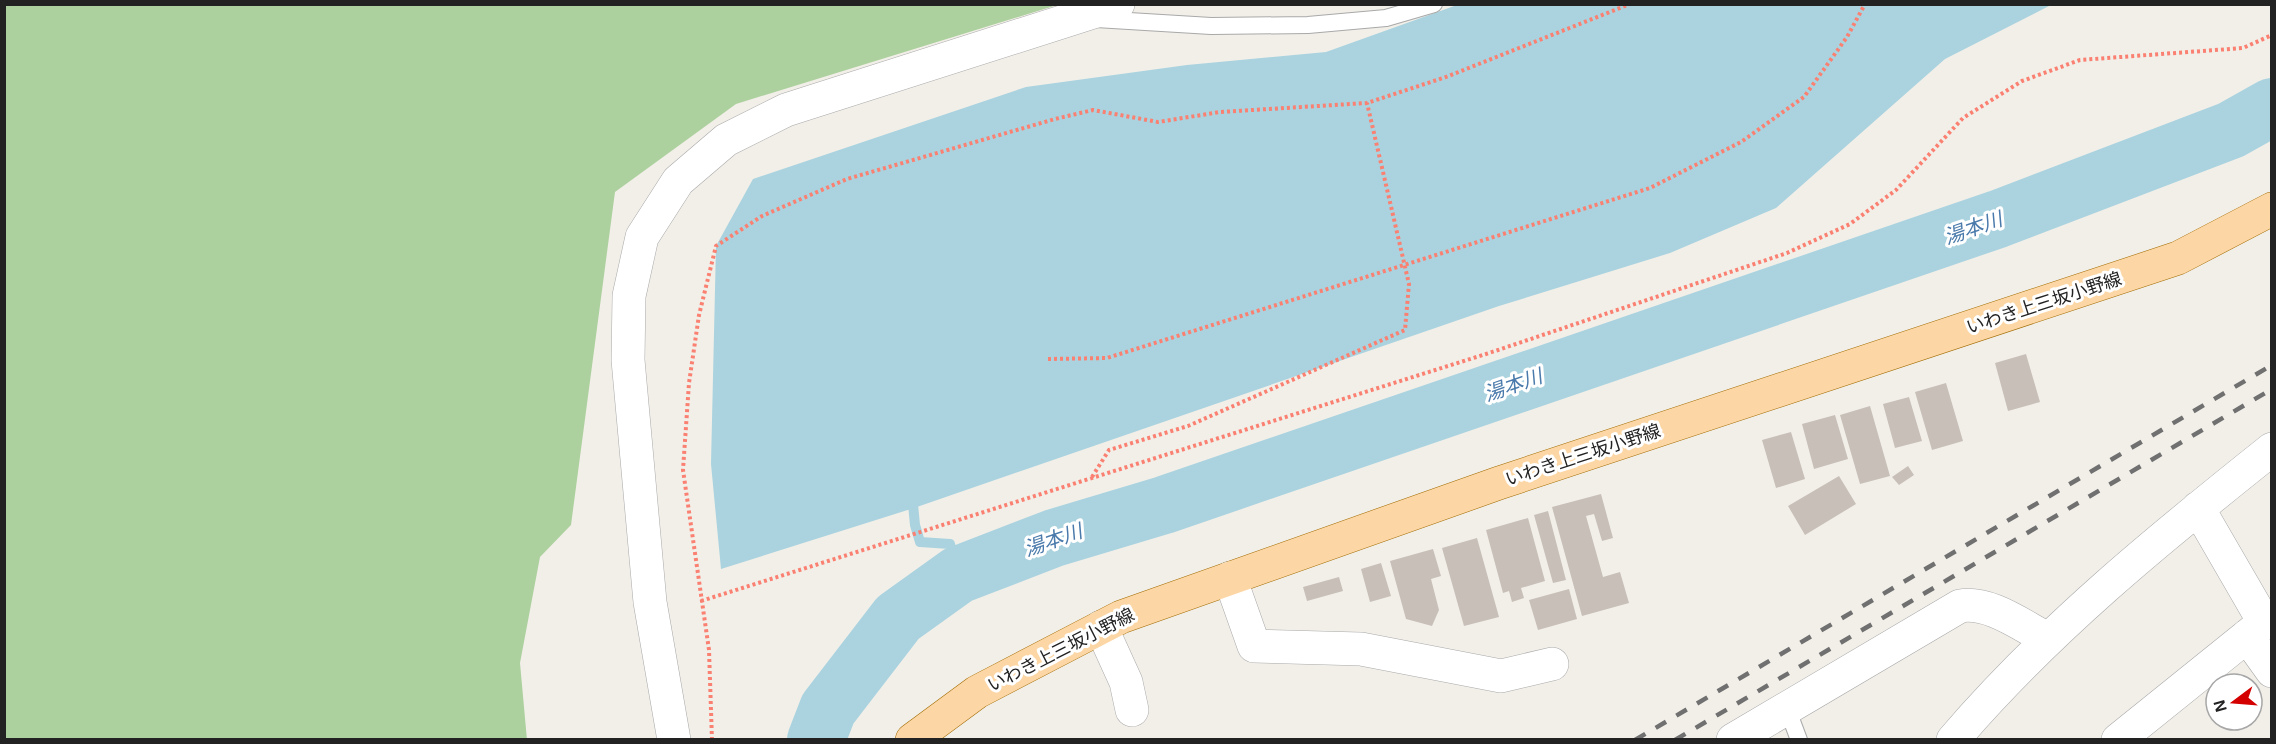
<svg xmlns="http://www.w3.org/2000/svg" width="2276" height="744" font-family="Arial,'Noto Sans JP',sans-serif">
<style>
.forest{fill:#add19e}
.water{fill:#aad3df}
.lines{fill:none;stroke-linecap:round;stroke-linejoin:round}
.stream{stroke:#aad3df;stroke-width:10}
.river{stroke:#aad3df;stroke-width:58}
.building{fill:#c7bfb8}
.service-casing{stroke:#a9a9a9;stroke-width:18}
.minor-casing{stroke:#a9a9a9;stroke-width:34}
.primary-casing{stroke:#a06b00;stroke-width:34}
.path{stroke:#fa8072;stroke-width:4;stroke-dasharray:3 3;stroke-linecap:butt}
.service{stroke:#fff;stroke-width:16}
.minor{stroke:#fff;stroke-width:33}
.primary{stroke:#fcd6a4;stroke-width:33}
.rail{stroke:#707070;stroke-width:4.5;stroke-dasharray:12 12;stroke-linecap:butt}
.labels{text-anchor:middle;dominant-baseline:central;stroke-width:6;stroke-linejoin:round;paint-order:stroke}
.street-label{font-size:18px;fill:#222;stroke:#fff}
.water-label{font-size:20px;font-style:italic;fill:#4a7aab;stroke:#fff}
</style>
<rect width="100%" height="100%" fill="#f2efe9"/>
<path class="forest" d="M 4,5 L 5,4 L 1057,5 L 736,104 L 615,192 L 571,525 L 540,557 L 520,663 L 527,740 L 5,739 Z"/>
<path class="water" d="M 1457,5 L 2051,5 L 1945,59 L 1776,208 L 1670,253 L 1499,306 L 914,508 L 721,569 L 711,464 L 716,246 L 753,179 L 1026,87 L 1187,65 L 1326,52 Z"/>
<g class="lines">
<path class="stream" d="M 912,494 L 915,525 L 920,542 L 950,544 L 958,575"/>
<path class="river" d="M 816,740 L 828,709 L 898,618 L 958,575 L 1054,538 L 1164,505 L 1998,219 L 2231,130 L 2272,107"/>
</g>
<path class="building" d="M 2026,354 L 2040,402 L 2008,411 L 1995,363 Z
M 1946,383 L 1963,441 L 1932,450 L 1915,392 Z
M 1909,397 L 1922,441 L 1895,448 L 1883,404 Z
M 1870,406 L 1890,476 L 1860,484 L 1840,415 Z
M 1835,415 L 1848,459 L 1814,469 L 1802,424 Z
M 1791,432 L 1805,479 L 1776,488 L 1762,440 Z
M 1908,466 L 1914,475 L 1899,485 L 1892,477 Z
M 1839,476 L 1856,504 L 1805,535 L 1788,506 Z
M 1601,494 L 1613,538 L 1602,541 L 1594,514 L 1586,516 L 1603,577 L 1620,572 L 1629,603 L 1582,616 L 1552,507 Z
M 1548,511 L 1566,580 L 1553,583 L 1534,515 Z
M 1528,518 L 1545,581 L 1521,588 L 1524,598 L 1512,602 L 1509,591 L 1503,593 L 1486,530 Z
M 1477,538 L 1499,617 L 1464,626 L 1442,548 Z
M 1433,549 L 1441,576 L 1431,579 L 1439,610 L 1432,626 L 1406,619 L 1390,561 Z
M 1381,563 L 1391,596 L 1370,602 L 1361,569 Z
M 1339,577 L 1343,591 L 1307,601 L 1303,587 Z
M 1569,589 L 1577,619 L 1538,630 L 1529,600 Z"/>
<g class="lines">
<defs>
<path id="service" d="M 1096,19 L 1211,26 L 1308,25 L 1386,18 L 1434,4
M 1787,708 L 1799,740"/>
<path id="minor" d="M 2198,508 L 2264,622
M 1230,578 L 1254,646 L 1361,649 L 1501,676 L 1552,664
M 1101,627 L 1126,682 L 1132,710
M 2247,636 L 2272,671
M 674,740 L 650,602 L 628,360 L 629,296 L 642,237 L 678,181 L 726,140 L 786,110 L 1118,4
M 1733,740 L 1960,606 C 1990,601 2022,626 2048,639
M 1953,740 C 2047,630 2159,539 2272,449
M 2118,740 L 2272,616"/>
<path id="primary" d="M 912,740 L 977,692 L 1121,617 L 1499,483 L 2178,258 L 2272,209"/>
</defs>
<use href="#service" class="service-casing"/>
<use href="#minor" class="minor-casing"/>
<use href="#primary" class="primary-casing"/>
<path class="path" d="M 1048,359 L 1107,358 L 1650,188 L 1741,142 L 1804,97 L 1847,37 L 1865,4
M 1092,477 L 1109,450 L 1188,426 L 1405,330 L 1409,284 L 1367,103
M 701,601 L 1486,354 L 1787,253 L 1850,224 L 1896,190 L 1963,118 L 2022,81 L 2080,60 L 2243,48 L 2272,35
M 712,740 L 709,650 L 683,470 L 689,383 L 699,315 L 716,246 L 762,216 L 847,179 L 1055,119 L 1093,110 L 1158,122 L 1220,112 L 1367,103 L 1446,77 L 1630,4"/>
<use href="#service" class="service"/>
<use href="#minor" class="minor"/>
<use href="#primary" class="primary"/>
<path class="rail" d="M 1635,740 L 2272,365
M 1675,740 L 2272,389"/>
</g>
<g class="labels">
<g class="street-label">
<text transform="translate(2044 303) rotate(-18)">いわき上三坂小野線</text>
<text transform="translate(1583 455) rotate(-18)">いわき上三坂小野線</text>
<text transform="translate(1061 650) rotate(-27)">いわき上三坂小野線</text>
</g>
<g class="water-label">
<text transform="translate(1973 228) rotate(-19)">湯本川</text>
<text transform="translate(1513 385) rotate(-19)">湯本川</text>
<text transform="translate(1053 540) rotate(-19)">湯本川</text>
</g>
</g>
<rect width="2276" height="744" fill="none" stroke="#222222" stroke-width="12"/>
<g transform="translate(2234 702) rotate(254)"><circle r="28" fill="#ffffff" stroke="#a7a7a7" stroke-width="1.5"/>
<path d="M0-4.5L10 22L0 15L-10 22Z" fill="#d40000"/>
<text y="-9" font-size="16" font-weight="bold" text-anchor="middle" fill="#222222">N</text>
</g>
</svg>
